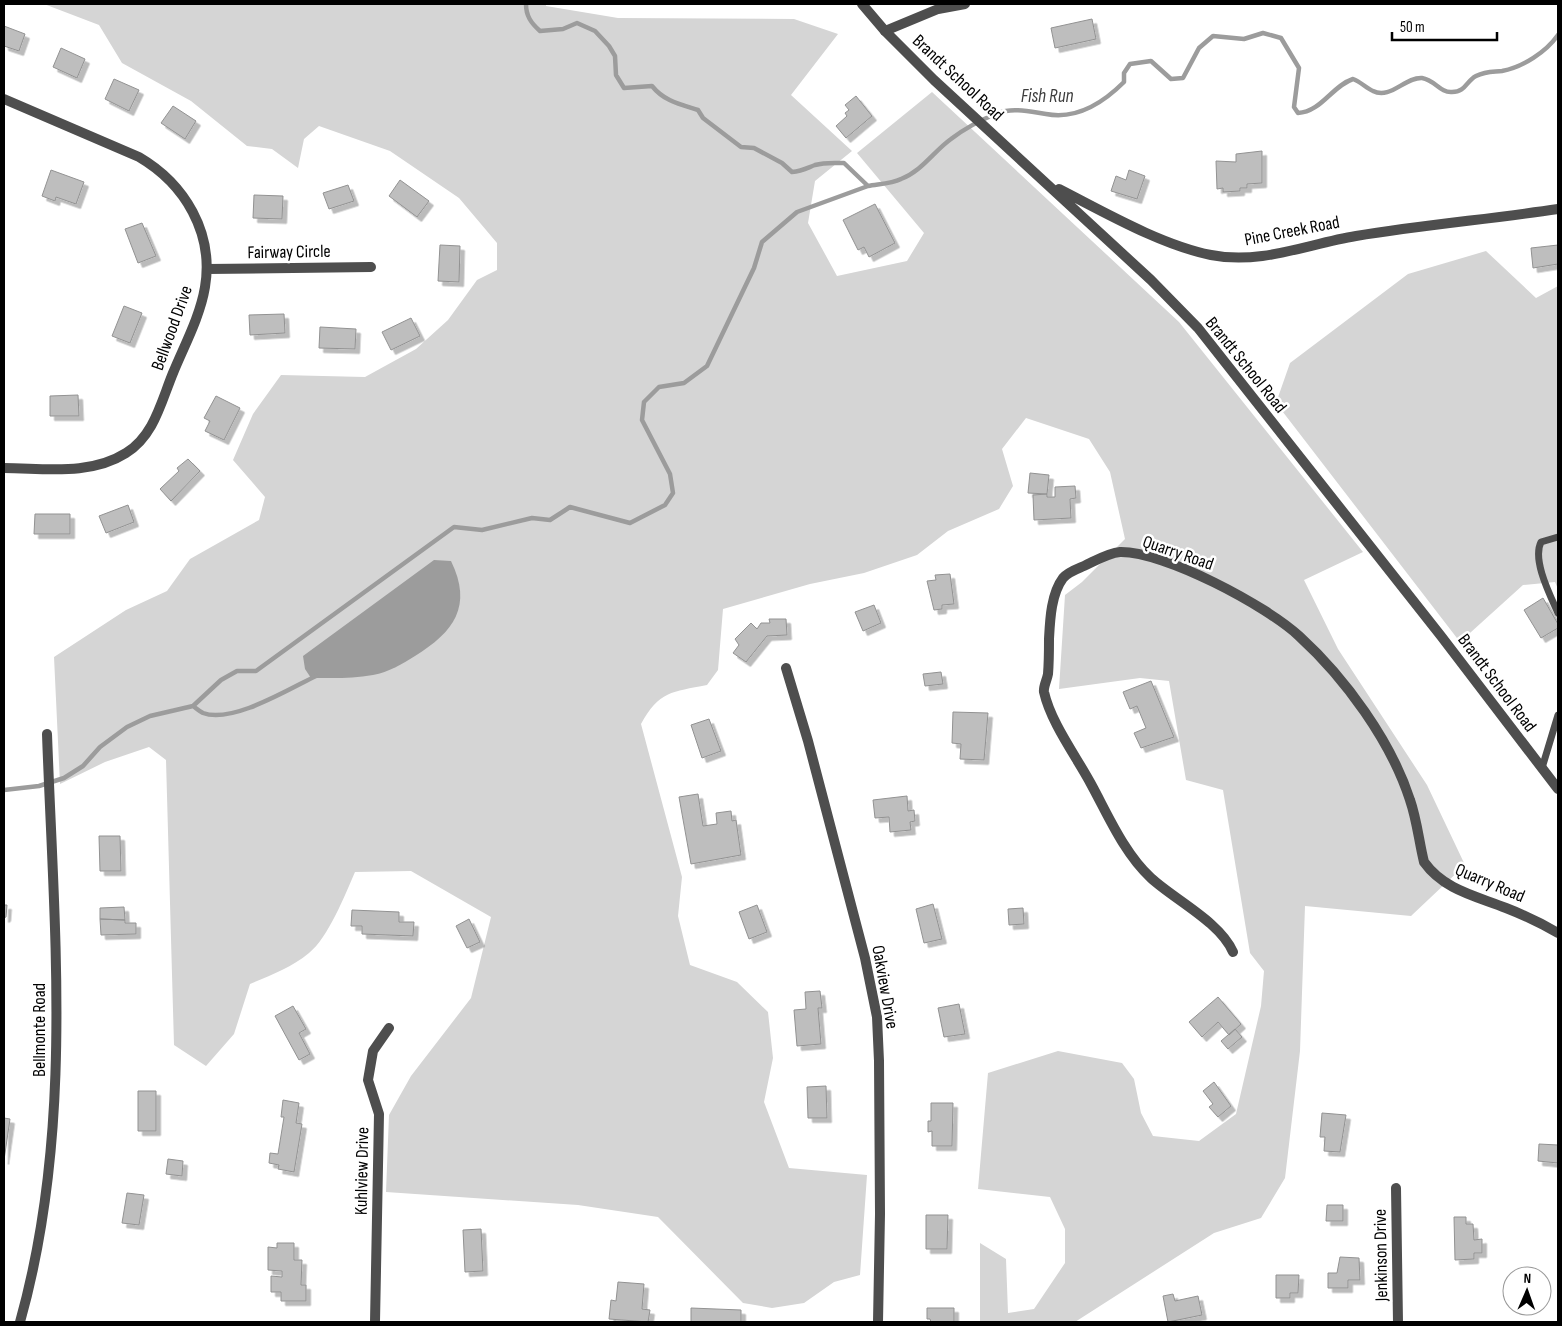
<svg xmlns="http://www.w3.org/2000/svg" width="1562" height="1326" font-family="'Sofia Sans Condensed',sans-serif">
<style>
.green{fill:#d5d5d5}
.water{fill:#9c9c9c}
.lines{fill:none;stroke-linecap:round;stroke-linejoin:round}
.stream{stroke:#9c9c9c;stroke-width:4.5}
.building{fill:#bebebe;stroke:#929292;filter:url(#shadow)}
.service{stroke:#4e4e4e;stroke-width:7}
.minor{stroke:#4e4e4e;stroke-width:10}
.tertiary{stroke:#4e4e4e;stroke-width:10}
.labels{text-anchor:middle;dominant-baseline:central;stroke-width:5;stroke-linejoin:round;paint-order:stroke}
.street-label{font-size:18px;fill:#000;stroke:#fff}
.water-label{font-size:19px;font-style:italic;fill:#3d3d3d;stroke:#fff}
</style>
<defs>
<filter id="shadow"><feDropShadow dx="4.5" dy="4.5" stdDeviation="0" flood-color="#0004"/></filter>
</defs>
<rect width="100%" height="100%" fill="#fff"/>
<path class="green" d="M 44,4 L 546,4 L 546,6 L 618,18 L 794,19 L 838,34 L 791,95 L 852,151 L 815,181 L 808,223 L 837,276 L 907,261 L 924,233 L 857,153 L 932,92 L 1179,322 L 1363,552 L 1304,580 L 1338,649 L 1427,785 L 1465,865 L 1411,916 L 1305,906 L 1300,1051 L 1285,1178 L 1261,1218 L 1214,1233 L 1075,1322 L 980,1322 L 980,1243 L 1006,1259 L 1008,1313 L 1034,1309 L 1065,1263 L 1065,1229 L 1050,1197 L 978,1189 L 988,1073 L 1058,1051 L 1122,1063 L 1134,1079 L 1141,1113 L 1153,1136 L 1199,1141 L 1236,1114 L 1261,1006 L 1264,971 L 1250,953 L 1223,790 L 1186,780 L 1169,681 L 1140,678 L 1059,689 L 1065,595 L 1082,582 L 1125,539 L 1110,472 L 1089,439 L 1026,418 L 1002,449 L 1013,486 L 999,509 L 948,531 L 917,555 L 864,573 L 810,584 L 723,609 L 718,670 L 707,685 C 672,692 659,691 641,724 L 682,877 L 678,916 L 690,965 L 737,982 L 768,1012 L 773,1058 L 764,1102 L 789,1168 L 867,1175 L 860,1275 L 834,1282 L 804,1303 L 772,1308 L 743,1303 L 658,1217 L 578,1205 L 386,1192 L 389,1115 L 411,1076 L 471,998 L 491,917 L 411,871 L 355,872 C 345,895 328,938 309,953 C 291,968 271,975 250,984 L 234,1034 L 206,1066 L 174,1045 L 166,760 L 149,747 L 105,762 L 60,784 L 54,657 L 126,610 L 167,591 L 190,559 L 259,520 L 265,497 L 233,460 L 253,414 L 281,375 L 365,377 L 416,349 L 448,320 L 477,280 L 497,270 L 497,243 L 459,198 L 390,151 L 319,126 L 304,139 L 298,168 L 272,149 L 247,146 L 191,101 L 122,63 L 99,25 Z
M 1486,251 L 1536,298 L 1558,286 L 1558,589 L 1555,582 L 1523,585 L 1460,642 L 1276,403 L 1290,363 L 1408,274 Z"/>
<path class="water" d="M 434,560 L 451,561 C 473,606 454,632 415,656 C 402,664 389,672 373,675 C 352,679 332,678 311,678 L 305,669 L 303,656 Z"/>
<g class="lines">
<path class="stream" d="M 526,4 C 526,16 531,23 540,31 L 563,29 L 577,23 L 595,31 L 609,46 L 615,56 L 616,75 L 624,88 L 652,86 C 664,101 679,104 698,110 L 703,118 L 741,147 L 754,148 L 782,163 L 792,172 C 802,171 807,168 815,165 C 825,162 834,163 844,163 L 868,186 C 878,184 891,184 901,179 C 922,171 934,151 951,139 C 964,129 983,119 998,113 C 1013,107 1032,112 1046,114 C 1077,120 1103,103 1124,82 L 1124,73 L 1130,64 L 1151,61 L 1171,79 L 1183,78 L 1199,48 L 1213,36 L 1244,39 L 1263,33 L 1281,38 L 1299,68 L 1294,107 L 1298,113 C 1321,112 1332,86 1353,79 C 1361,82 1366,88 1373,91 C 1390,100 1405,77 1422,78 C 1435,80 1440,93 1452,92 C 1466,92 1466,81 1476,76 C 1486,71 1492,72 1502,71 C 1523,67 1546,52 1558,35
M 193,706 C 196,708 199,711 203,713 C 232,724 289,689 316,676
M 4,790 L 39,786 L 64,778 L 83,766 L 100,747 L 127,727 L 150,716 L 193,706 L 221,680 L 237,671 L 256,671 L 454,527 L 482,530 L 532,518 L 550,520 L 570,507 L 630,523 L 665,505 L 673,493 L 670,474 L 642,420 L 644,402 L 659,387 L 684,383 L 707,366 L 754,268 L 762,242 L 797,212 L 868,186"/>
</g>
<path class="building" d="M 1092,19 L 1096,39 L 1055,48 L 1051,28 Z
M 4,26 L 25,34 L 19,51 L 4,46 Z
M 61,48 L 85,59 L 77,78 L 53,67 Z
M 114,79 L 139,90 L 129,111 L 105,99 Z
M 856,96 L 872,116 L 846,138 L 836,126 L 847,116 L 845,113 L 849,110 L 845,105 Z
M 173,106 L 196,121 L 185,139 L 161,123 Z
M 1262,151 L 1262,183 L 1247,184 L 1247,188 L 1240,188 L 1240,191 L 1223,192 L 1223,188 L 1217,189 L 1216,161 L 1236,162 L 1236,154 Z
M 51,170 L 84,182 L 76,204 L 56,197 L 55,201 L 42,196 Z
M 1129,170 L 1145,176 L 1137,199 L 1111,191 L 1116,176 L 1126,180 Z
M 400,180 L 429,201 L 417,217 L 389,196 Z
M 348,185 L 354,201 L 329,209 L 323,193 Z
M 254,195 L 283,196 L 282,219 L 253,218 Z
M 875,204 L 895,243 L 869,257 L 864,247 L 858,250 L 843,220 Z
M 142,223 L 156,256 L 138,263 L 125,229 Z
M 440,245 L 460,246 L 459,282 L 438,281 Z
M 1558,245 L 1558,264 L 1533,268 L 1531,248 Z
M 124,306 L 142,313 L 130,343 L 112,336 Z
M 284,314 L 285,333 L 250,335 L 249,315 Z
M 411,318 L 420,336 L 391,350 L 382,332 Z
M 320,327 L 356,329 L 355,349 L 319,348 Z
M 78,395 L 79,416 L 50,416 L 50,396 Z
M 216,396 L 240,408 L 224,440 L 205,431 L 210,421 L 204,418 Z
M 188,459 L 200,471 L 171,501 L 160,489 L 179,471 L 177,468 Z
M 1030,473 L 1049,475 L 1047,494 L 1028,493 Z
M 1075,486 L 1076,498 L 1070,499 L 1071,518 L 1034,520 L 1033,495 L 1047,494 L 1047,497 L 1055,497 L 1055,487 Z
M 128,505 L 134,522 L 106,533 L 99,516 Z
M 35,514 L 70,514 L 70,534 L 34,534 Z
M 950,574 L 954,604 L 942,605 L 942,609 L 934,610 L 927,581 L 936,580 L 935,575 Z
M 1543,598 L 1558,624 L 1558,628 L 1541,638 L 1524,610 Z
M 874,605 L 881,623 L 863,631 L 855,612 Z
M 769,619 L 786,619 L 787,635 L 767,636 L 746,662 L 733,653 L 739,645 L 735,639 L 751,623 L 757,629 L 761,623 L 770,623 Z
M 941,672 L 943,684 L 925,686 L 923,674 Z
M 1151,681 L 1174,737 L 1141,748 L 1134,733 L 1146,728 L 1137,706 L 1130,709 L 1123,692 Z
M 953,712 L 988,713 L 984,760 L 960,759 L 961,744 L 952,743 Z
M 709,719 L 721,751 L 702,758 L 691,725 Z
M 698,794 L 703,826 L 717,824 L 716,813 L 731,811 L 732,821 L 736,820 L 741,855 L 691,864 L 679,797 Z
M 907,796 L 908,811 L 914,810 L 915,821 L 910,822 L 911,830 L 890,832 L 889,817 L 875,818 L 873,800 Z
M 99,836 L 120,836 L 121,871 L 100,871 Z
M 933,904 L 942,939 L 924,943 L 916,909 Z
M 4,905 L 7,905 L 6,917 L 4,918 Z
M 757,905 L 767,932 L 749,939 L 739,912 Z
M 124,907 L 125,920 L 100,919 L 100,908 Z
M 1023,908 L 1024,924 L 1009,925 L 1008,909 Z
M 352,910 L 399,912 L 399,922 L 414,922 L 413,936 L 362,934 L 362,926 L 351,926 Z
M 100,919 L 125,920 L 125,923 L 136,923 L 136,934 L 101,935 Z
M 469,919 L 480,942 L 467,948 L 456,926 Z
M 820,991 L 822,1008 L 818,1008 L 821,1044 L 797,1046 L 794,1010 L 806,1009 L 805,992 Z
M 1218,997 L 1241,1024 L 1229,1035 L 1218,1022 L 1202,1037 L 1189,1022 Z
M 959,1004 L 965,1034 L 944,1037 L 938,1008 Z
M 293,1006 L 306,1029 L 299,1033 L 310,1054 L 299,1060 L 275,1016 Z
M 1235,1029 L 1242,1037 L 1228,1049 L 1221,1041 Z
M 1214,1082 L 1231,1106 L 1218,1117 L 1209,1107 L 1213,1104 L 1203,1091 Z
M 826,1086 L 827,1118 L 808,1118 L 807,1087 Z
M 138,1091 L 156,1091 L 156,1131 L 138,1131 Z
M 283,1100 L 299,1103 L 296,1123 L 302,1124 L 294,1172 L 278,1169 L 279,1165 L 269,1163 L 270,1153 L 278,1154 L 284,1117 L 281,1117 Z
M 931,1103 L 953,1103 L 952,1146 L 932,1146 L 932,1131 L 928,1132 L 928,1121 L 931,1121 Z
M 1322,1113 L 1346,1115 L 1340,1152 L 1324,1151 L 1325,1137 L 1320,1137 Z
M 4,1118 L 10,1119 L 4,1160 Z
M 1539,1144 L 1558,1145 L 1558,1163 L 1538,1161 Z
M 168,1159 L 183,1161 L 182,1176 L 166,1174 Z
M 127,1193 L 144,1195 L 139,1225 L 122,1223 Z
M 1327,1205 L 1343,1205 L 1343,1221 L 1326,1221 Z
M 926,1215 L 948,1215 L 947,1249 L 926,1249 Z
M 1454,1217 L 1466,1217 L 1466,1224 L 1473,1224 L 1474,1240 L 1482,1239 L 1482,1253 L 1474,1253 L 1474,1259 L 1455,1260 Z
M 481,1229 L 483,1271 L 465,1272 L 463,1230 Z
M 277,1243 L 294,1243 L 294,1260 L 302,1260 L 301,1285 L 306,1285 L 306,1301 L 281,1301 L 281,1292 L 271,1292 L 271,1276 L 282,1277 L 282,1271 L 268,1270 L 268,1247 L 277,1248 Z
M 1340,1257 L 1359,1258 L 1360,1280 L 1348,1280 L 1348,1288 L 1328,1288 L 1328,1273 L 1337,1273 Z
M 1276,1275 L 1299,1275 L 1298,1293 L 1290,1293 L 1290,1298 L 1276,1298 Z
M 618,1282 L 644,1284 L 642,1309 L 650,1310 L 648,1322 L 609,1319 L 611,1300 L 616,1301 Z
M 1173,1294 L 1175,1301 L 1198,1296 L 1202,1315 L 1168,1322 L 1163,1296 Z
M 691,1308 L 741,1310 L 741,1322 L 691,1322 Z
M 927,1308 L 954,1308 L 954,1322 L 931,1322 L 930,1319 L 927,1319 Z"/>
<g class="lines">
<path class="service" d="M 1558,537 L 1541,542 C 1532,560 1550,595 1558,613
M 1542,768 L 1558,715"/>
<path class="minor" d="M 885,31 L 938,9 L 965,4
M 4,99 L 139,157 C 185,184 214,233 205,287 C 200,317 184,346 173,373 C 161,402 154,436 126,453 C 90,476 44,468 4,468
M 207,269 L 371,267
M 786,668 L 808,741 L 865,958 L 877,1017 L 879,1061 L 880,1214 L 878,1322
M 1233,952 C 1220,922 1175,900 1151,878 C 1124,853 1108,815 1091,784 C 1076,756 1051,723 1044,692 C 1043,687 1047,680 1048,674 C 1049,662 1049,651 1049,639 C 1050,620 1051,594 1063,578 C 1068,572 1077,569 1084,566 C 1095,561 1108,553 1120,552 C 1164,551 1267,606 1299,636 C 1345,678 1391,741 1410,800 C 1417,820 1419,842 1424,862 C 1444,890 1476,896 1506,908 C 1524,915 1541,923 1558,933
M 1396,1188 L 1398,1322
M 20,1322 C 74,1130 54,931 47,734
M 375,1322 L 379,1114 L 368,1080 L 373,1051 L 389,1028"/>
<path class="tertiary" d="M 862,4 L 885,31 L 934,80 L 1151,280 L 1198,328 L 1441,636 L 1558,789
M 1059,189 C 1104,212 1161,245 1211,255 C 1261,265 1307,244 1356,236 C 1423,225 1491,219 1558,209"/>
</g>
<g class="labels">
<g class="street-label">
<text transform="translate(958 78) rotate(43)">Brandt School Road</text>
<text transform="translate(1292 231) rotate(-11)">Pine Creek Road</text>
<text transform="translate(289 252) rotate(-1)">Fairway Circle</text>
<text transform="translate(172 328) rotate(-70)">Bellwood Drive</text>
<text transform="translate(1246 365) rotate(51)">Brandt School Road</text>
<text transform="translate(1178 553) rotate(19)">Quarry Road</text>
<text transform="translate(1497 683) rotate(53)">Brandt School Road</text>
<text transform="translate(1490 883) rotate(23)">Quarry Road</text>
<text transform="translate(885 987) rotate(80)">Oakview Drive</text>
<text transform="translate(39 1030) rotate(-90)">Bellmonte Road</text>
<text transform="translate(362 1171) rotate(-89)">Kuhlview Drive</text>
<text transform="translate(1381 1255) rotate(-91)">Jenkinson Drive</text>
</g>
<g class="water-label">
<text x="1047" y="96">Fish Run</text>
</g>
</g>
<rect width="1562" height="1326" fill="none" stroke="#000000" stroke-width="10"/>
<g transform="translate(1527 1291) rotate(2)"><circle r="24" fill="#ffffff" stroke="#999999"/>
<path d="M0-4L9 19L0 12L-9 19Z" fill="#000000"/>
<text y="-8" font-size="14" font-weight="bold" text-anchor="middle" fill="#000000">N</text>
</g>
<path d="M1392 32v8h105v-8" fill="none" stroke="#000000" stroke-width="2.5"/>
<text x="1400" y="32" font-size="15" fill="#000000" stroke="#ffffff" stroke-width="4" paint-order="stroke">50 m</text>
</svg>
